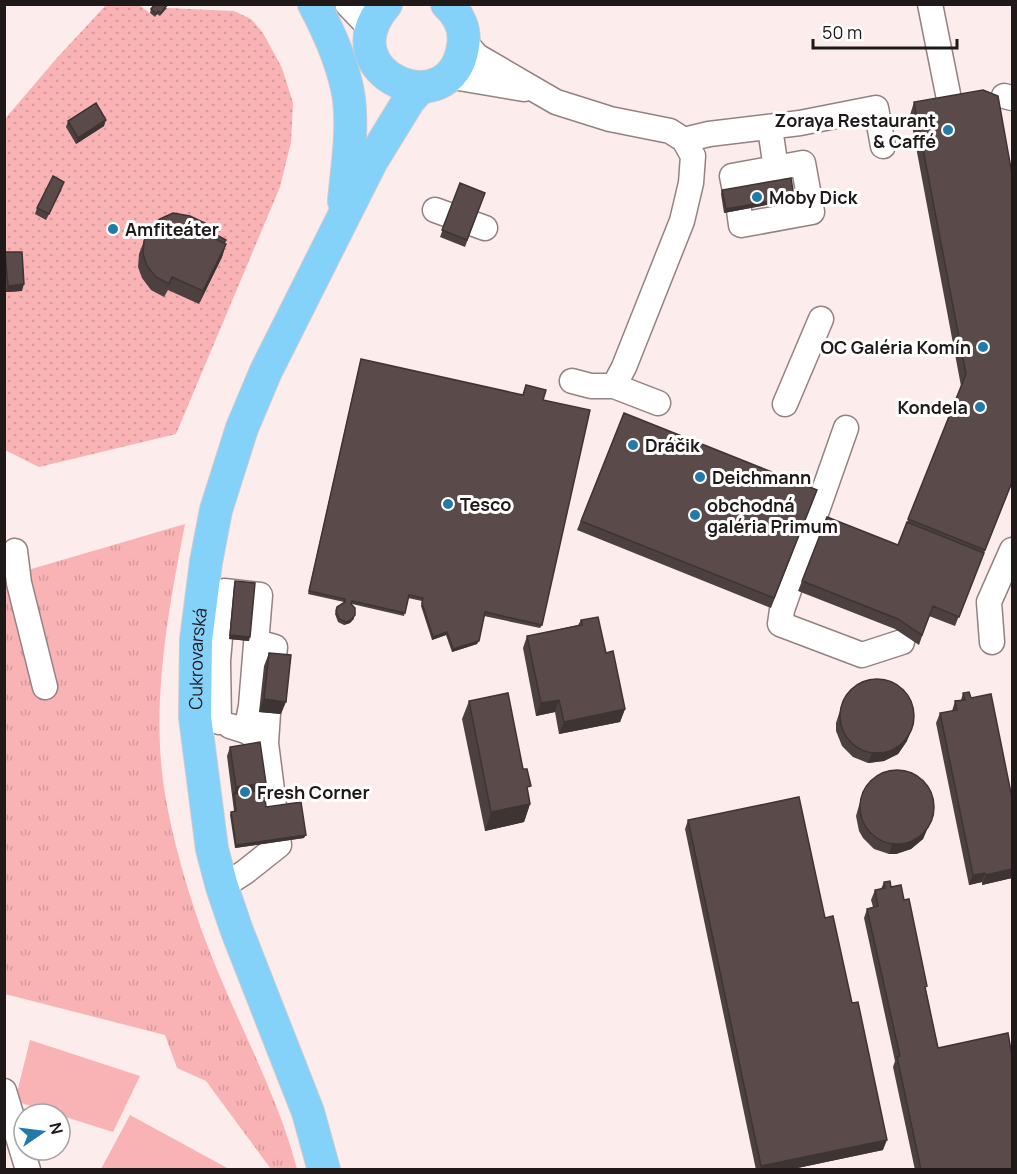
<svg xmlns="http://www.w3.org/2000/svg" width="1017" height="1174" font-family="Manrope,sans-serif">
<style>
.grass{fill:url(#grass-dots)}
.park{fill:url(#park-tufts)}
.pitch{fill:#f9b3b5}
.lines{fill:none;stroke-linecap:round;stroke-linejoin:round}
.minor-casing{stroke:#948282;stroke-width:27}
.major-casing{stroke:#cecccc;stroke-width:34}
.minor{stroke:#fff;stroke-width:24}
.major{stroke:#84d1fa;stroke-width:32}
.wall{fill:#4d4040}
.shaded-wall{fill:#3f3434}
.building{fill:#5a4a4a;stroke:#3f3434;stroke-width:1.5}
.poi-dot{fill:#227aa9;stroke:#fff;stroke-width:2}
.labels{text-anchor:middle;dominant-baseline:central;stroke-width:6;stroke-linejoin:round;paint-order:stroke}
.poi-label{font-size:18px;font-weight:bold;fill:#1f1919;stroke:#fff;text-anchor:start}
.street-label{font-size:18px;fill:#1f1919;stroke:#fff}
</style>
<defs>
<pattern id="grass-dots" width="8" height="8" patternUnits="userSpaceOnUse" patternTransform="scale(1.5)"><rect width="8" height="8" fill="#f9b3b5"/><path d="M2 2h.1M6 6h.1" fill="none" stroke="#d5999b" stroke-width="1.8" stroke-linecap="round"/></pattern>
<pattern id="park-tufts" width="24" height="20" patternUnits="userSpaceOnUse" patternTransform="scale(1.5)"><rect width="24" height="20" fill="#f9b3b5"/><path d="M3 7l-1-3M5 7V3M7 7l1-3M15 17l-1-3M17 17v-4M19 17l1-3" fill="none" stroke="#d5999b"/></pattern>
</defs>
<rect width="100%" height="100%" fill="#fcecec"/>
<path class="grass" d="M 106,5 L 139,5 L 155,17 L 157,14 L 160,16 L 167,8 L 234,11 L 251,19 L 263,33 L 282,68 L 293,103 L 291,142 L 280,187 L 176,434 L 39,467 L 5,450 L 4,120 L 56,59 Z"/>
<path class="park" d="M 185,524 C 169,606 152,697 163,781 C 170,832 189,898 208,947 C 236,1021 277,1092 297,1169 L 271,1169 L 206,1081 L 177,1068 L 165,1035 L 5,994 L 4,577 Z"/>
<path class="pitch" d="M 30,1040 L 140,1076 L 113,1132 L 15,1101 Z
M 130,1115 L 229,1169 L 101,1169 Z"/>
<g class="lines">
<defs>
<path id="minor" d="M 347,4 L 371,29
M 930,4 L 948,94
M 464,41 L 477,56 L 556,102 L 610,119 L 670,131 L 684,140 L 693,156 L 691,183 L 682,221 L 624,367 L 614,386
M 447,76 L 524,89
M 1004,96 L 1012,98
M 770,128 L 776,169
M 684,140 L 709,134 L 800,123 L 876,108 L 883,146
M 735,191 L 732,176 L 803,163 L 812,212 L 741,225 L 739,210
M 435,210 L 485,228
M 572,381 L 591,386 L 614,386 L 658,403
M 785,404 L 821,319
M 846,428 L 782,610 L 780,624 L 862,655 L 902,642
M 15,551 L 19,583 L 45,687
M 257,642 L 275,647 L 273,667
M 992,642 L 989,602 L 1012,550
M 219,722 L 218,661 L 224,591 L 260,595 L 251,706 L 246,731
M 266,743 L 268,713
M 222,887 L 245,872 L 279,845 L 266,743 L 246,731 L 230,726
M 4,1091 L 28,1170"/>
<g id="major">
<path d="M 314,4 C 330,34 344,65 349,99 C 353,132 347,168 344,201"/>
<path d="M 386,4 C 325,74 452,127 463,46 C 466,30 459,15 447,4"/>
<path id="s1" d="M 324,1170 L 308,1112 L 237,931 L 222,887 L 212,849 L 195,717 L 196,640 L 206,562 L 216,510 L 242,428 L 266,371 L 371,162 L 409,100 L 421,87"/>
</g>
</defs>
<use href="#minor" class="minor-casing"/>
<use href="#major" class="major-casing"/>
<use href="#minor" class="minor"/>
<use href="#major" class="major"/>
</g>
<path class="wall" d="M 167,8 L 160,16 L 157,14 L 155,17 L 150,13 L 151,9 Z
M 914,102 L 1012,483 L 955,626 L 929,616 L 919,645 L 895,629 L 798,591 L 827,517 L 898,545 L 961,386 L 910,115 Z
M 68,121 L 104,126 L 76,144 L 66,127 Z
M 460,183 L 485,193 L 465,247 L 440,237 Z
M 62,189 L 46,220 L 35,214 L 37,208 Z
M 722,190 L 794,197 L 793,200 L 724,213 L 721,194 Z
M 205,223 L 202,232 L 226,244 L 222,257 L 199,304 L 168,290 L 164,297 L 151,290 L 142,278 L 138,267 L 139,254 L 144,241 Z
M 5,252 L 22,291 L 6,292 L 4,280 Z
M 360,362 L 543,400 L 542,625 L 540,628 L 484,616 L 477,644 L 452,652 L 446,635 L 432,640 L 421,606 L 422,601 L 408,598 L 404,616 L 352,604 L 354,619 L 350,623 L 344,625 L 338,622 L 335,614 L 337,607 L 344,602 L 308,594 Z
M 624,413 L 817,490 L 771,608 L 577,530 Z
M 235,581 L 249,641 L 229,639 L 234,585 Z
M 581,620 L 606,653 L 625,709 L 620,722 L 559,734 L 555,712 L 536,716 L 523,648 L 527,636 L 578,625 Z
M 269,653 L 281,714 L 259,712 L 264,666 Z
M 963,693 L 1012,878 L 982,885 L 982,882 L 969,885 L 936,723 L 940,713 L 952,711 L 955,701 L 961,700 Z
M 844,698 L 907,741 L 898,754 L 884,761 L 868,763 L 853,757 L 842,746 L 836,731 L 836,723 Z
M 469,701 L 528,794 L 530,804 L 524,822 L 485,831 L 462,719 Z
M 230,747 L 266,783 L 264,790 L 266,807 L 304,838 L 235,848 L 230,815 L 231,812 L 234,811 L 227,756 Z
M 863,791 L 933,815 L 923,839 L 911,849 L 896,854 L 889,854 L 874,849 L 863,838 L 859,831 L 856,816 Z
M 688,820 L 825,918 L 883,1150 L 788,1170 L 756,1170 L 685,829 Z
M 884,882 L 891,887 L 904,900 L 926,990 L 938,1048 L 1012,1170 L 915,1170 L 893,1067 L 895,1061 L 864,918 L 867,909 L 873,907 L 871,900 L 875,890 L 881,889 Z"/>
<path class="shaded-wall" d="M 106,120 L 104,126 L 76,144 L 78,138 Z
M 794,197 L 793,200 L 724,213 L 726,209 Z
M 226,244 L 222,257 L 199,304 L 203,291 Z
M 24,284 L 22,291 L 6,292 L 8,286 Z
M 355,615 L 350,623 L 344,625 L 346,622 Z
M 447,632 L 446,635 L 432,640 L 433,637 Z
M 230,635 L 250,637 L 249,641 L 229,639 Z
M 479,641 L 477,644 L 452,652 L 453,649 Z
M 264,699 L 286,702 L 281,714 L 259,712 Z
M 559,700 L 555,712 L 536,716 L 541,703 Z
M 625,709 L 620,722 L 559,734 L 564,722 Z
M 911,731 L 907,741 L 898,754 L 884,761 L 868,763 L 872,753 Z
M 266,783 L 262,793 L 234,794 L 236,787 Z
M 530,804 L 524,822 L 485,831 L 491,812 Z
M 933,815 L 923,839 L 911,849 L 896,854 L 889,854 L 892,844 Z
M 306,835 L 304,838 L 235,848 L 236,845 Z
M 1012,869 L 1012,878 L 982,885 L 986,875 Z
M 985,873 L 982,882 L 969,885 L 973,875 Z
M 887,1140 L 883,1150 L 788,1170 L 760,1170 L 761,1166 Z"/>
<path class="building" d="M 155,4 L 168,4 L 161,13 L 158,11 L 156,14 L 151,9 Z
M 983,90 L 998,96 L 1012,174 L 1012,482 L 985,550 L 908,519 L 966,374 L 914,102 Z
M 96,103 L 106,120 L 78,138 L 68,121 Z
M 53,176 L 64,182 L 49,214 L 37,208 Z
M 791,178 L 794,197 L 726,209 L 722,190 Z
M 460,183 L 485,193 L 467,240 L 442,230 Z
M 173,213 L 190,216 L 205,223 L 201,232 L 226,244 L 203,291 L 172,277 L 169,284 L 156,277 L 147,266 L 143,254 L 144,241 L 151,226 L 160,219 Z
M 204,228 L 226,240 L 224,243 L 202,232 Z
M 5,252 L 22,252 L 24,284 L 8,286 Z
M 361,359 L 523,395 L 526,385 L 546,390 L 543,400 L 590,410 L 542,625 L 485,612 L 479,641 L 453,649 L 447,632 L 433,637 L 422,603 L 423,598 L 409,595 L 405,613 L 352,601 L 351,604 L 355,608 L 355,615 L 351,620 L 346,622 L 339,619 L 336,611 L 337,607 L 345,602 L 345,599 L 309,591 Z
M 624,413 L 817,490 L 774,598 L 581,521 Z
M 827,517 L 898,545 L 907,522 L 984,553 L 959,617 L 933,606 L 922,635 L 898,619 L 802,581 Z
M 235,581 L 255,583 L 250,637 L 230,635 Z
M 598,617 L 606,653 L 613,651 L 625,709 L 564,722 L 559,700 L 541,703 L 527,636 L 582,625 L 581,620 Z
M 269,653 L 291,655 L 286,702 L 264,699 Z
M840 716a37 37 0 1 1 74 0a37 37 0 1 1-74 0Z
M 969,692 L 971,698 L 991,694 L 1012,798 L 1012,869 L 986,875 L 985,873 L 973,875 L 940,713 L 957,710 L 955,701 L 965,700 L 963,693 Z
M 508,693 L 523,769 L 527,769 L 531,786 L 527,787 L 530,804 L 491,812 L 469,701 Z
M 260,742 L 266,783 L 236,787 L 230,747 Z
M860 807a37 37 0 1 1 74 0a37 37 0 1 1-74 0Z
M 264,790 L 266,807 L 301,802 L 306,835 L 236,845 L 231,812 L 236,811 L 234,794 Z
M 799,797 L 825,918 L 833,916 L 852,1003 L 858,1002 L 887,1140 L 761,1166 L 688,820 Z
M 890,881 L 891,887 L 901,885 L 904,900 L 909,899 L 927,986 L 925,987 L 938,1048 L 1008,1033 L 1012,1056 L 1012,1170 L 921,1170 L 897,1057 L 900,1056 L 867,909 L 878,906 L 875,890 L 885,888 L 884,882 Z"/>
<g class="poi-dot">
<circle cx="948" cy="130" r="6"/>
<circle cx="757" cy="197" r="6"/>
<circle cx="113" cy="229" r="6"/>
<circle cx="983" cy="347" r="6"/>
<circle cx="980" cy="407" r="6"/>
<circle cx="633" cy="445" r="6"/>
<circle cx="700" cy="477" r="6"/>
<circle cx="448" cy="504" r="6"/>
<circle cx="695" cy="515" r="6"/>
<circle cx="245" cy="792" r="6"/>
</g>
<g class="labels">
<g class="poi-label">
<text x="936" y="120" text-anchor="end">Zoraya Restaurant<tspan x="936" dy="21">&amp; Caffé</tspan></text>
<text x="769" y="197">Moby Dick</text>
<text x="125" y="229">Amfiteáter</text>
<text x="971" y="347" text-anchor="end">OC Galéria Komín</text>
<text x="968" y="407" text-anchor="end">Kondela</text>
<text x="645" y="445">Dráčik</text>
<text x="712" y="477">Deichmann</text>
<text x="460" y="504">Tesco</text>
<text x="707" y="505">obchodná<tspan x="707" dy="21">galéria Primum</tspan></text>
<text x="257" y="792">Fresh Corner</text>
</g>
<g class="street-label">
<text stroke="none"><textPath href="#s1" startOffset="532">Cukrovarská</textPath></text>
</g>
</g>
<rect width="1017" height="1174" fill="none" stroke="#1f1919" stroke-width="12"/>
<g transform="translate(42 1132) rotate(76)"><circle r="28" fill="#ffffff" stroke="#a5a3a3" stroke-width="1.5"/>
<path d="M0-4.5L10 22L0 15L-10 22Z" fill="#227aa9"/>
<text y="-9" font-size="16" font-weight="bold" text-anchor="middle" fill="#1f1919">N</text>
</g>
<path d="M813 39v9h144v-9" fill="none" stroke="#1f1919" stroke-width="3"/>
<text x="822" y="39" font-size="18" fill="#1f1919" stroke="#ffffff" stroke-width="4.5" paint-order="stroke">50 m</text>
</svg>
